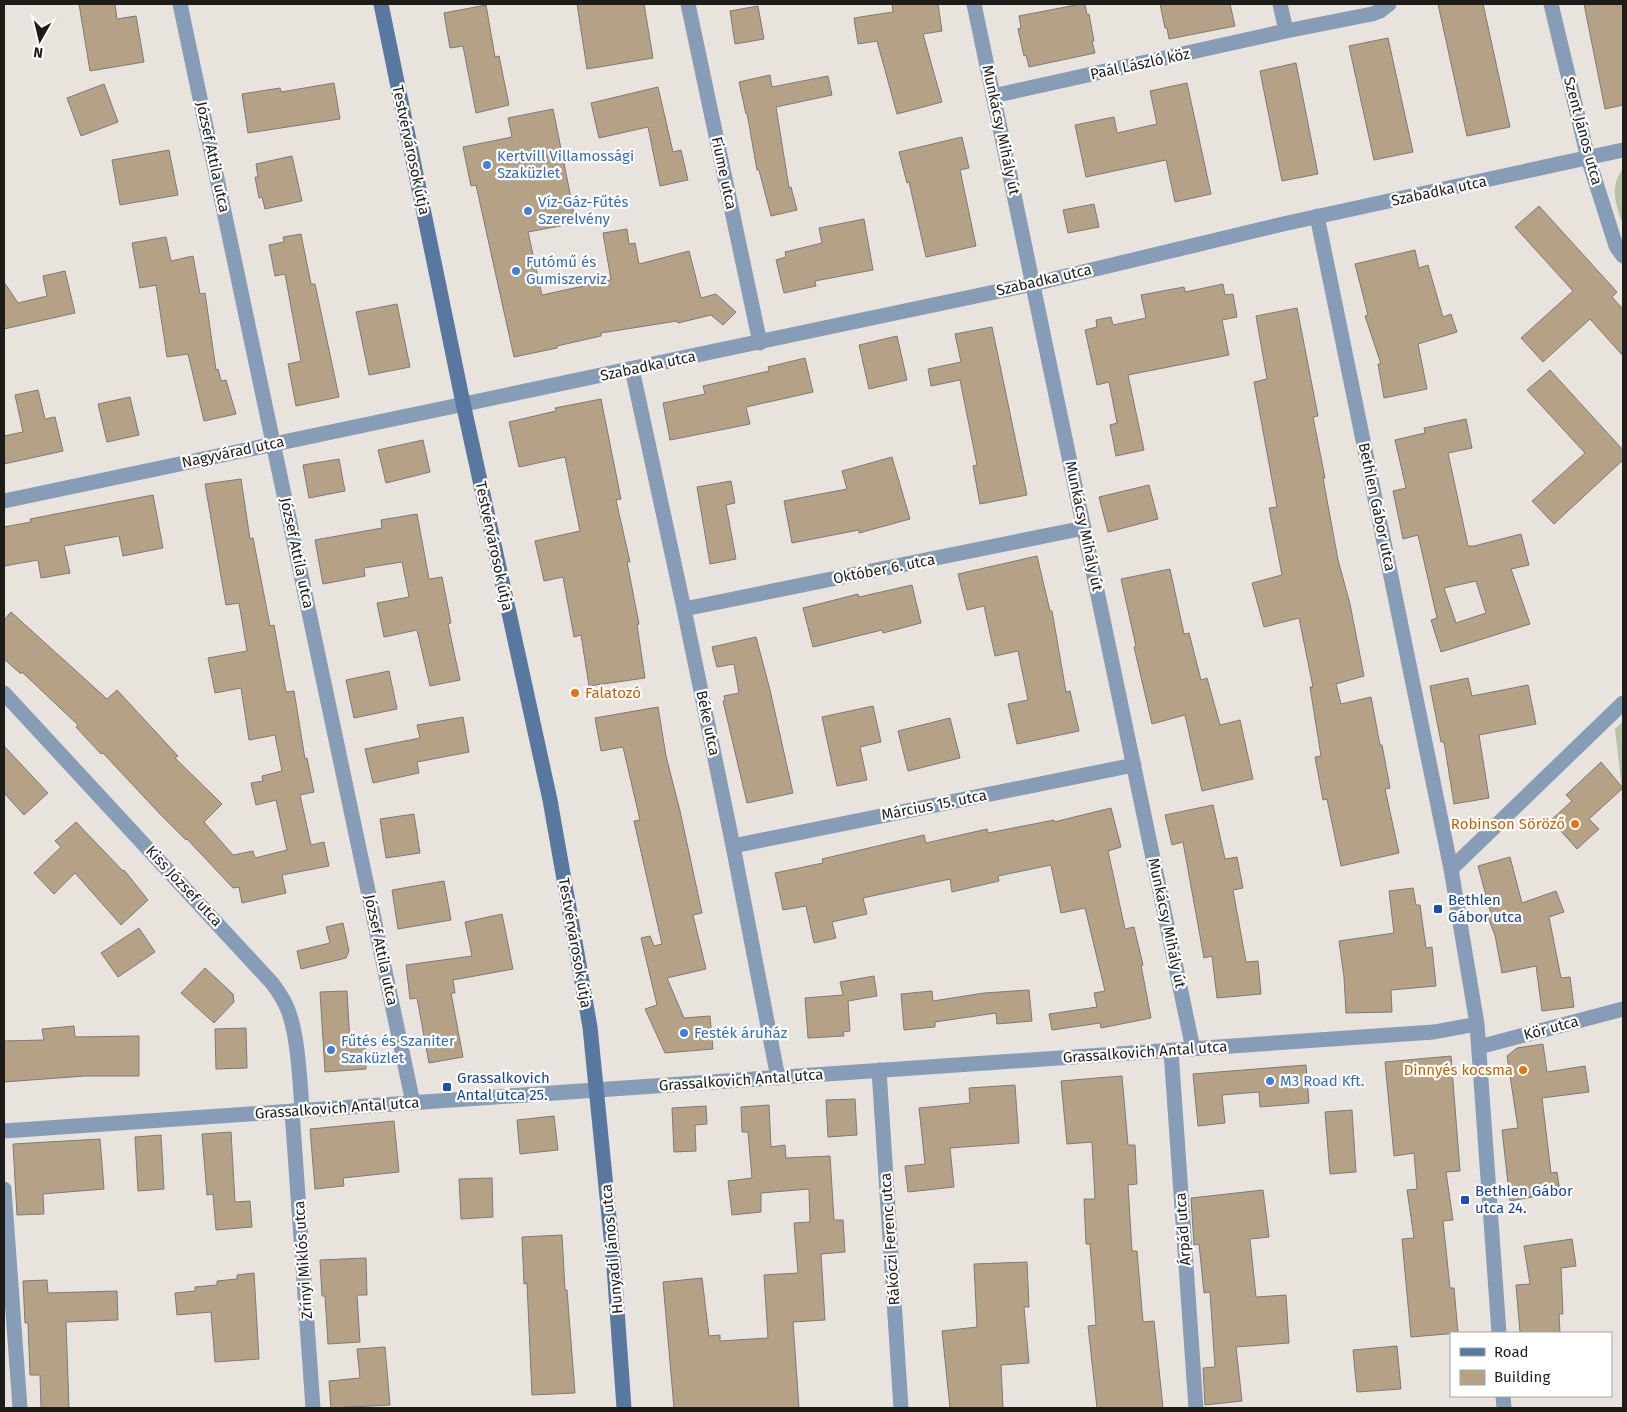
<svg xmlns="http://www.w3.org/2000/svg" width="1627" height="1412" font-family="'Fira Sans',sans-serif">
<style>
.green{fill:#b9c2a4}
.building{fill:#b5a185;stroke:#7e7a74;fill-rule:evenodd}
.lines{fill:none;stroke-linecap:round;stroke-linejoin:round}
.street{stroke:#869cb7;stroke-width:15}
.secondary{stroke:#5878a0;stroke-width:15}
.shop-dot{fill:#3f7fe0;stroke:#fff;stroke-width:2}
.food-dot{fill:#e8710a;stroke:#fff;stroke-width:2}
.transit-dot{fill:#1a4fb4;stroke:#fff;stroke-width:2}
.labels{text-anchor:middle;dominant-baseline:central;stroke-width:4.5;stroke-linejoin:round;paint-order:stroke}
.street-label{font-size:15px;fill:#1d1c19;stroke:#fff}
.shop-label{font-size:15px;fill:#366cbe;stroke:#fff;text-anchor:start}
.food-label{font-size:15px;fill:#c56008;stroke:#fff;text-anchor:end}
.transit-label{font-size:15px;fill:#164399;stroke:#fff;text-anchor:start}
</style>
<rect width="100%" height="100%" fill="#e8e3dd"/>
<path class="green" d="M 1623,169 L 1623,168 L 1623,225 C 1616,206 1609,186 1623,169 Z
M 1623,722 L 1623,799 L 1615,729 Z"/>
<path class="building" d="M 79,4 L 115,4 L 117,19 L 136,16 L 144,62 L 90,71 Z
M 577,4 L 644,4 L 653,58 L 587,69 Z
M 892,4 L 938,4 L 942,31 L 923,34 L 942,102 L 897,114 L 877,41 L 858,44 L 854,18 L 893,12 Z
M 1081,4 L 1085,4 L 1087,15 L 1089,14 L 1094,41 L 1092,41 L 1095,53 L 1029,67 L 1026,55 L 1024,56 L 1018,29 L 1021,28 L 1019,16 Z
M 1160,4 L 1230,4 L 1235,26 L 1169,39 L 1167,28 L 1165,28 Z
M 1438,4 L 1483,4 L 1510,127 L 1467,136 Z
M 1584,4 L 1623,4 L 1623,105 L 1605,109 Z
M 486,5 L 495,57 L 499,56 L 509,105 L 476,113 L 463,46 L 450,48 L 444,13 Z
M 758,6 L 764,39 L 735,44 L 730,11 Z
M 1388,38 L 1413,152 L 1374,160 L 1349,46 Z
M 1296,63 L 1318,174 L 1282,181 L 1260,71 Z
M 770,75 L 772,87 L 828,76 L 832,95 L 776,107 L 789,188 L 791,187 L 797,210 L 771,216 L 759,170 L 757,170 L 747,113 L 746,114 L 739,82 Z
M 334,83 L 340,119 L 248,133 L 242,94 L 280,88 L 281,92 Z
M 1187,83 L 1211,194 L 1175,202 L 1166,160 L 1086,177 L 1075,125 L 1114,117 L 1117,133 L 1157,124 L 1150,91 Z
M 104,84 L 118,122 L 81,136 L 67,98 Z
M 658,87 L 673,152 L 681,150 L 688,180 L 660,186 L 648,127 L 599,138 L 591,103 Z
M 553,109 L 576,223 L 528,232 L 542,295 L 611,280 L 603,233 L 627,229 L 629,244 L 635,243 L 639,264 L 689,251 L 701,298 L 716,294 L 736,312 L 723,325 L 711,315 L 678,323 L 677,321 L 601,333 L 601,336 L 557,346 L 557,348 L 514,357 L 476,185 L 471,186 L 463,147 L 512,137 L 508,118 Z
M 962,137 L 969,168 L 960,170 L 976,246 L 926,257 L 909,182 L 907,183 L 899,152 Z
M 169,150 L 178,195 L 120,205 L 112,160 Z
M 292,156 L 302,201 L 265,209 L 262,197 L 259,198 L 255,177 L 258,177 L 256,164 Z
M 1094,204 L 1099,227 L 1068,233 L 1063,210 Z
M 1539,206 L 1617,292 L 1612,297 L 1623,309 L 1623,356 L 1590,319 L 1543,362 L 1521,338 L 1573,291 L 1515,227 Z
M 864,219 L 873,270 L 815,281 L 816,286 L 784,293 L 776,260 L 786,257 L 785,252 L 822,243 L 819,228 Z
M 301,234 L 311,284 L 315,284 L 339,397 L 296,406 L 288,364 L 301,361 L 285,274 L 275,276 L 269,245 L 284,242 L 283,237 Z
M 166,237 L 171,261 L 193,256 L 200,294 L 205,293 L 216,370 L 218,369 L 221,381 L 226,380 L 236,414 L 204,421 L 188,354 L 167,357 L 156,285 L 140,288 L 132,243 Z
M 1415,250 L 1419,268 L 1428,265 L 1443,317 L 1451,314 L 1457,332 L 1418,344 L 1427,389 L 1384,398 L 1378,364 L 1381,364 L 1365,316 L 1368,315 L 1355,264 Z
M 65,271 L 75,313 L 4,329 L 4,282 L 18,303 L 47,296 L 43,276 Z
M 1223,284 L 1225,295 L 1233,294 L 1237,317 L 1222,320 L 1229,355 L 1128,375 L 1144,450 L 1116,456 L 1110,425 L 1117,423 L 1109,382 L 1097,385 L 1085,330 L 1097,327 L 1096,320 L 1111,317 L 1113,325 L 1146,318 L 1141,295 L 1184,287 L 1185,292 Z
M 397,304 L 410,367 L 369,375 L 356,312 Z
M 1297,308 L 1318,416 L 1313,417 L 1325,478 L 1323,478 L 1338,560 L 1350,604 L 1364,676 L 1336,684 L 1341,704 L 1371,697 L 1380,745 L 1382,745 L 1390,788 L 1385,789 L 1399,853 L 1341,866 L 1327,799 L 1323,800 L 1315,757 L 1321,756 L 1310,687 L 1313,687 L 1299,618 L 1264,627 L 1252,583 L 1282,575 L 1269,508 L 1277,507 L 1254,382 L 1267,379 L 1256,316 Z
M 992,327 L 1027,495 L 980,504 L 973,466 L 977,465 L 960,380 L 931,386 L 928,369 L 961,362 L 955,334 Z
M 897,336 L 907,380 L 869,389 L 859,345 Z
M 805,358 L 813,392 L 746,407 L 750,424 L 670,440 L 663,403 L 705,394 L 703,386 L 769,371 L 768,367 Z
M 1550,370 L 1623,450 L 1623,460 L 1554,524 L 1532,501 L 1585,453 L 1527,390 Z
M 38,390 L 45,419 L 55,417 L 63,451 L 4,464 L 4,436 L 23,432 L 15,395 Z
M 130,397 L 139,435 L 107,442 L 98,404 Z
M 601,399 L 621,499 L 616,500 L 630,562 L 627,562 L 639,624 L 637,625 L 645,678 L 589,686 L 581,635 L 574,637 L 563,577 L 544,581 L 535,541 L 580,531 L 565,457 L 519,467 L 509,422 L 556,411 L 555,408 Z
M 1466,419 L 1472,448 L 1448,453 L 1468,546 L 1474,546 L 1521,534 L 1529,565 L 1511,569 L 1530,624 L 1441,652 L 1431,620 L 1437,618 L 1418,535 L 1403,539 L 1393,491 L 1406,488 L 1395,440 L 1425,433 L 1424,428 ZM 1476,581 L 1486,613 L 1456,623 L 1444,588 Z
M 423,440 L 430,472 L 386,483 L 378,450 Z
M 892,457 L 910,519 L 859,533 L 859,530 L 792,543 L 784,501 L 847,489 L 842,471 Z
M 339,459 L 345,491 L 309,498 L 303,465 Z
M 241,479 L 250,539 L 253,538 L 270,626 L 274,625 L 286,692 L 294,691 L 305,759 L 307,758 L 314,792 L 300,795 L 311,845 L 324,842 L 329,866 L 282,875 L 286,893 L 242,903 L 239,887 L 233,888 L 187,839 L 186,840 L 160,814 L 103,753 L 101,754 L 76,727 L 78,725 L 22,672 L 21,674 L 4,659 L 4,620 L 11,612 L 107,699 L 117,690 L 142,717 L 178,756 L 175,758 L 222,804 L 204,822 L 233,855 L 253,851 L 255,858 L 287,850 L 276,800 L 256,805 L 251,783 L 263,781 L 262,776 L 282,771 L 275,735 L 249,740 L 241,688 L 215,693 L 208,658 L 247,651 L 239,603 L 226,605 L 205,484 Z
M 731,481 L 735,503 L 726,505 L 736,559 L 710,564 L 697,487 Z
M 1149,485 L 1158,519 L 1108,532 L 1099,497 Z
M 153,495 L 163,548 L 123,556 L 119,536 L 64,546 L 70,573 L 41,578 L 38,560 L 4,566 L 4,527 L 31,522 L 30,519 Z
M 417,514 L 429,579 L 442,577 L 451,623 L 448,624 L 460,680 L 430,686 L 417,630 L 384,637 L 377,603 L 409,597 L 402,562 L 364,568 L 365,576 L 323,584 L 315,540 L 382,528 L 381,520 Z
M 1037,556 L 1050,611 L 1052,611 L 1066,692 L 1070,691 L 1079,731 L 1017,744 L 1008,704 L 1028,700 L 1018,651 L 995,656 L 984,606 L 967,610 L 958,574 Z
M 1170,569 L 1184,634 L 1189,633 L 1201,680 L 1207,678 L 1220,725 L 1240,720 L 1253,779 L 1202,791 L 1185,715 L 1152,724 L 1134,647 L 1136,646 L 1121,579 Z
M 912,585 L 921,623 L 883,633 L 882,630 L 813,647 L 803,608 L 858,594 L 859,597 Z
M 756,637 L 770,690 L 793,793 L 747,803 L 723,701 L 725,701 L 724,696 L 739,693 L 734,664 L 717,667 L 712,647 Z
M 389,671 L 397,709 L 354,718 L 346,680 Z
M 1468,678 L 1472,696 L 1528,685 L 1536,724 L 1479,735 L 1489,798 L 1454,804 L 1444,742 L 1441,742 L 1430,686 Z
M 873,706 L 881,742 L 860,747 L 867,780 L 837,786 L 822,717 Z
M 658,707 L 666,756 L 680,811 L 702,913 L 693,915 L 706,969 L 667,978 L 684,1018 L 710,1016 L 713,1049 L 665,1053 L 645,1009 L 657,1005 L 641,938 L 650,936 L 654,946 L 662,944 L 634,821 L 640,820 L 623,747 L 601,751 L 595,718 Z
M 463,717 L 469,752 L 417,762 L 419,773 L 373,783 L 365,749 L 420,738 L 417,725 Z
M 950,718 L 960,758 L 908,771 L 898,731 Z
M 4,746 L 48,793 L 24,815 L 4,793 Z
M 1601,762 L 1623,788 L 1589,819 L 1599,829 L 1577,849 L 1551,820 L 1572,801 L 1566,795 Z
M 1213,805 L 1225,859 L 1237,857 L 1243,888 L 1233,890 L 1246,962 L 1258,961 L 1261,994 L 1217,998 L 1212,956 L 1204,958 L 1183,842 L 1172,845 L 1165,815 Z
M 1111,808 L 1121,847 L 1108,851 L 1125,929 L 1134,927 L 1143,965 L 1141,965 L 1151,1018 L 1101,1028 L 1100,1023 L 1052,1030 L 1049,1014 L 1097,1007 L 1094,993 L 1105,991 L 1085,908 L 1061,913 L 1051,865 L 998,876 L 999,881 L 952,892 L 950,879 L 863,898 L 867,914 L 832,922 L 836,938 L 814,943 L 806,906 L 783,910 L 775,873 L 823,863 L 822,859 L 924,835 L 926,843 L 987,829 L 988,833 L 1054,820 L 1054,822 Z
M 414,814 L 420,853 L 386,858 L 380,819 Z
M 76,822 L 123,871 L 124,870 L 148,900 L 121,925 L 75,873 L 54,894 L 34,873 L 61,847 L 55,841 Z
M 1510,857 L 1522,903 L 1556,891 L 1564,912 L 1549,917 L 1561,978 L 1570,977 L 1574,1007 L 1542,1011 L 1536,966 L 1502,973 L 1495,935 L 1487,915 L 1491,914 L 1478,866 Z
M 444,881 L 451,920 L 398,929 L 392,890 Z
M 1413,888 L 1416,905 L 1420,905 L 1426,948 L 1432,947 L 1436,986 L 1391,990 L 1392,1012 L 1346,1013 L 1344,977 L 1339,941 L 1394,933 L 1389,891 Z
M 502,914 L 513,969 L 453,980 L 455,993 L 451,993 L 463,1057 L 429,1063 L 417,998 L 410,999 L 406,965 L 472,956 L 465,922 Z
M 343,923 L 349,951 L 346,958 L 301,969 L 297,951 L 330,943 L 326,927 Z
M 139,928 L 155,952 L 118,977 L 101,953 Z
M 205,968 L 233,994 L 234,1002 L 214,1023 L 181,993 Z
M 874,976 L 877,996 L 848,1001 L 850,1031 L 843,1032 L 844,1036 L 808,1038 L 805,998 L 843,995 L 840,982 Z
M 1029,990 L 1032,1021 L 997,1024 L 996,1013 L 935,1022 L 935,1027 L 904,1030 L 901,994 L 932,991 L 933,1001 L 984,993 Z
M 347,991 L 350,1043 L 365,1042 L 366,1069 L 325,1072 L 320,992 Z
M 74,1026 L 75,1037 L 139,1036 L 139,1076 L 85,1076 L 4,1082 L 4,1041 L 44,1040 L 42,1029 Z
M 246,1028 L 247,1068 L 216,1069 L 215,1029 Z
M 1543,1044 L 1547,1072 L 1585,1066 L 1589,1092 L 1542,1098 L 1551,1173 L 1557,1172 L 1560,1192 L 1510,1201 L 1502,1130 L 1518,1128 L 1507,1056 L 1517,1048 Z
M 1451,1056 L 1460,1171 L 1446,1172 L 1453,1220 L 1443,1221 L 1450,1288 L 1454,1288 L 1458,1333 L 1411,1337 L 1402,1239 L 1414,1238 L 1407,1190 L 1417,1189 L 1414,1153 L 1394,1156 L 1385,1062 Z
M 1306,1065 L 1309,1103 L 1260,1107 L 1259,1092 L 1222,1095 L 1225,1123 L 1198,1126 L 1193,1074 Z
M 1122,1076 L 1128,1145 L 1135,1145 L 1137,1184 L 1128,1185 L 1132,1251 L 1137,1251 L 1143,1322 L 1154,1321 L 1163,1408 L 1097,1408 L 1088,1326 L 1096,1325 L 1090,1244 L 1086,1244 L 1084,1199 L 1095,1199 L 1092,1142 L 1067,1144 L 1061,1081 Z
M 1015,1085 L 1019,1143 L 950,1148 L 954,1187 L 908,1192 L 905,1166 L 925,1164 L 919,1108 L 970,1103 L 969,1088 Z
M 855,1099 L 857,1135 L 828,1137 L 826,1100 Z
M 769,1105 L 771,1147 L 785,1145 L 786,1158 L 830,1156 L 834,1220 L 843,1220 L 845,1252 L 821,1254 L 825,1320 L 793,1322 L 799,1408 L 674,1408 L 663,1282 L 702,1278 L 709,1336 L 720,1335 L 720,1341 L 768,1338 L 764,1275 L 798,1273 L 794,1223 L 810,1222 L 809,1189 L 761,1193 L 761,1212 L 732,1215 L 728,1181 L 752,1178 L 748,1132 L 742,1132 L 741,1107 Z
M 706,1106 L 707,1124 L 695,1125 L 696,1151 L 674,1152 L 672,1108 Z
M 1352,1110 L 1356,1172 L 1330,1174 L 1325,1112 Z
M 554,1116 L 558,1150 L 520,1154 L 517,1120 Z
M 394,1121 L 399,1172 L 343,1178 L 344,1186 L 315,1189 L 310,1129 Z
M 231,1132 L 235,1202 L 250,1201 L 252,1227 L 216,1230 L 213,1194 L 207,1195 L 202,1134 Z
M 161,1135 L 164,1189 L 138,1191 L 135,1137 Z
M 100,1139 L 104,1189 L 43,1194 L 44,1214 L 17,1215 L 13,1144 Z
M 492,1178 L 493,1217 L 461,1219 L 459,1179 Z
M 1263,1190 L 1269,1237 L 1250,1239 L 1256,1297 L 1286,1295 L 1289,1343 L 1236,1347 L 1242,1401 L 1205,1405 L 1203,1368 L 1215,1367 L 1210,1292 L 1204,1293 L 1199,1244 L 1194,1245 L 1191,1198 Z
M 562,1235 L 565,1290 L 567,1290 L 575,1393 L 532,1395 L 527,1283 L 524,1284 L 522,1237 Z
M 1572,1239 L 1576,1266 L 1561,1268 L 1563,1314 L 1559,1314 L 1560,1333 L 1520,1333 L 1516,1285 L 1530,1284 L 1524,1246 Z
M 366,1258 L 367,1295 L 357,1295 L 360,1342 L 328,1344 L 325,1296 L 322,1296 L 320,1260 Z
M 1027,1262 L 1029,1307 L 1024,1307 L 1029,1363 L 1001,1365 L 1003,1408 L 950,1408 L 942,1331 L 977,1327 L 974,1264 Z
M 254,1273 L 259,1359 L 215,1362 L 211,1312 L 177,1315 L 175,1293 L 195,1291 L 195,1287 L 217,1285 L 217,1281 L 237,1279 L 237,1275 Z
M 47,1280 L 48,1293 L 117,1291 L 118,1320 L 66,1322 L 69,1408 L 41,1408 L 40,1375 L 30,1375 L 28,1323 L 25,1323 L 23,1281 Z
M 1397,1346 L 1401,1389 L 1357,1392 L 1353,1350 Z
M 385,1347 L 390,1405 L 331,1408 L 329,1381 L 360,1378 L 357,1349 Z"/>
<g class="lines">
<path class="street" d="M 180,4 L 413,1103
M 688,4 L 760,343
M 974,4 L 1193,1049
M 1280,4 L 1286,31
M 1551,4 L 1588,158 L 1616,246 L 1623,256
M 993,96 L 1286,31 L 1372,14 L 1380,11 L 1389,4
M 1317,216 L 1451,869 L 1477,1024 L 1499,1333
M 632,369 L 684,609 L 733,846 L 778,1078
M 4,501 L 1033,284 L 1283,224 L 1623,150
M 684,609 L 1084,528
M 4,693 L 272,983 C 278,991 284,1000 288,1010 C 298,1036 300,1081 302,1110
M 733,846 L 1134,765
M 1451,869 L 1623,703
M 1479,1047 L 1623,1009
M 1171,1051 L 1196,1408
M 879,1070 L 901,1408
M 292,1111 L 313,1408
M 4,1131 L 1434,1032 L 1477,1024
M 4,1189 L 20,1408
M 1503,1396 L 1504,1408"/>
<path class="secondary" d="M 381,4 L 463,403 L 550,800 L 590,1027 L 614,1267 L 624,1408"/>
</g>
<g class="shop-dot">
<circle cx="487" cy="165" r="5"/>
<circle cx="528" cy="211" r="5"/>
<circle cx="516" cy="271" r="5"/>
<circle cx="684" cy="1033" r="5"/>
<circle cx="331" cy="1050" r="5"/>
<circle cx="1270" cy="1081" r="5"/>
</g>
<g class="food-dot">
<circle cx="575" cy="693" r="5"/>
<circle cx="1575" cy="824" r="5"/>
<circle cx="1523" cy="1070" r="5"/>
</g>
<g class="transit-dot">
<rect x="1433" y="904" width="10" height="10" rx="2.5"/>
<rect x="442" y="1082" width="10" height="10" rx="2.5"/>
<rect x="1460" y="1195" width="10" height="10" rx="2.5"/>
</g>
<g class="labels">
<g class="street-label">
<text transform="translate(1140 64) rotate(-12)">Paál László köz</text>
<text transform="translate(1001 130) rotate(78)">Munkácsy Mihály út</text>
<text transform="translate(1583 131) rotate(75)">Szent János utca</text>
<text transform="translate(411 150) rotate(78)">Testvérvárosok útja</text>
<text transform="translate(213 157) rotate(78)">József Attila utca</text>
<text transform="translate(724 173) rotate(78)">Fiume utca</text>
<text transform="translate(1439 191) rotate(-12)">Szabadka utca</text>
<text transform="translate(1044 280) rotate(-13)">Szabadka utca</text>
<text transform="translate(648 366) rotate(-12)">Szabadka utca</text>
<text transform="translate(233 452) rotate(-12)">Nagyvárad utca</text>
<text transform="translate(1377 507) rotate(78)">Bethlen Gábor utca</text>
<text transform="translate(1084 526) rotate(78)">Munkácsy Mihály út</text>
<text transform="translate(494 546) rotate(78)">Testvérvárosok útja</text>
<text transform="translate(297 553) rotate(78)">József Attila utca</text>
<text transform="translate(884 569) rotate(-11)">Október 6. utca</text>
<text transform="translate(708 723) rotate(78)">Béke utca</text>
<text transform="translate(934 805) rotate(-11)">Március 15. utca</text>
<text transform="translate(184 886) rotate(47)">Kiss József utca</text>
<text transform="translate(1167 923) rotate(78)">Munkácsy Mihály út</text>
<text transform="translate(575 943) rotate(80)">Testvérvárosok útja</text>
<text transform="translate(381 950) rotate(78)">József Attila utca</text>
<text transform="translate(1551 1028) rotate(-15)">Kör utca</text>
<text transform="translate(1145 1052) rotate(-4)">Grassalkovich Antal utca</text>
<text transform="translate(741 1080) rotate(-4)">Grassalkovich Antal utca</text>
<text transform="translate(337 1108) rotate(-4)">Grassalkovich Antal utca</text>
<text transform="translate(1183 1229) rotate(-94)">Árpád utca</text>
<text transform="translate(890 1239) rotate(-94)">Rákóczi Ferenc utca</text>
<text transform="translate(612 1249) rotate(-95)">Hunyadi János utca</text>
<text transform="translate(303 1260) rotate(-94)">Zrínyi Miklós utca</text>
</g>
<g class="shop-label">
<text x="497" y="156">Kertvill Villamossági<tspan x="497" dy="17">Szaküzlet</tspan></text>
<text x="538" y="202">Víz-Gáz-Fűtés<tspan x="538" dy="17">Szerelvény</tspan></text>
<text x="526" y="262">Futómű és<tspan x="526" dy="17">Gumiszerviz</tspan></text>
<text x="694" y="1033">Festék áruház</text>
<text x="341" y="1041">Fűtés és Szaniter<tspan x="341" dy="17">Szaküzlet</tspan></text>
<text x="1280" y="1081">M3 Road Kft.</text>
</g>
<g class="food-label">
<text x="585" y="693" text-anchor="start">Falatozó</text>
<text x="1565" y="824">Robinson Söröző</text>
<text x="1513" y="1070">Dinnyés kocsma</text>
</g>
<g class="transit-label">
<text x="1448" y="900">Bethlen<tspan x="1448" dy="17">Gábor utca</tspan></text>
<text x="457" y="1078">Grassalkovich<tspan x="457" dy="17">Antal utca 25.</tspan></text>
<text x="1475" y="1191">Bethlen Gábor<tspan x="1475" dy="17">utca 24.</tspan></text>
</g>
</g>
<rect width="1627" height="1412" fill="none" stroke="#1d1c19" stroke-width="10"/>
<rect x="1450" y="1332" width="162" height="65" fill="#ffffff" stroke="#a5a4a3"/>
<rect x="1460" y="1348" width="25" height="8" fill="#5878a0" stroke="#a5a4a3"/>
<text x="1494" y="1357" font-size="15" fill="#1d1c19">Road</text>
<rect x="1460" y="1370" width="25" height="15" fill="#b5a185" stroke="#a5a4a3"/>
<text x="1494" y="1382" font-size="15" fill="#1d1c19">Building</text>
<g transform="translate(40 40) rotate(188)" stroke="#ffffff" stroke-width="4" paint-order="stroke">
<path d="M0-4L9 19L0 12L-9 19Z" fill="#1d1c19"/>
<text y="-8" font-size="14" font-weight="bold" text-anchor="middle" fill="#1d1c19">N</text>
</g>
</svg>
